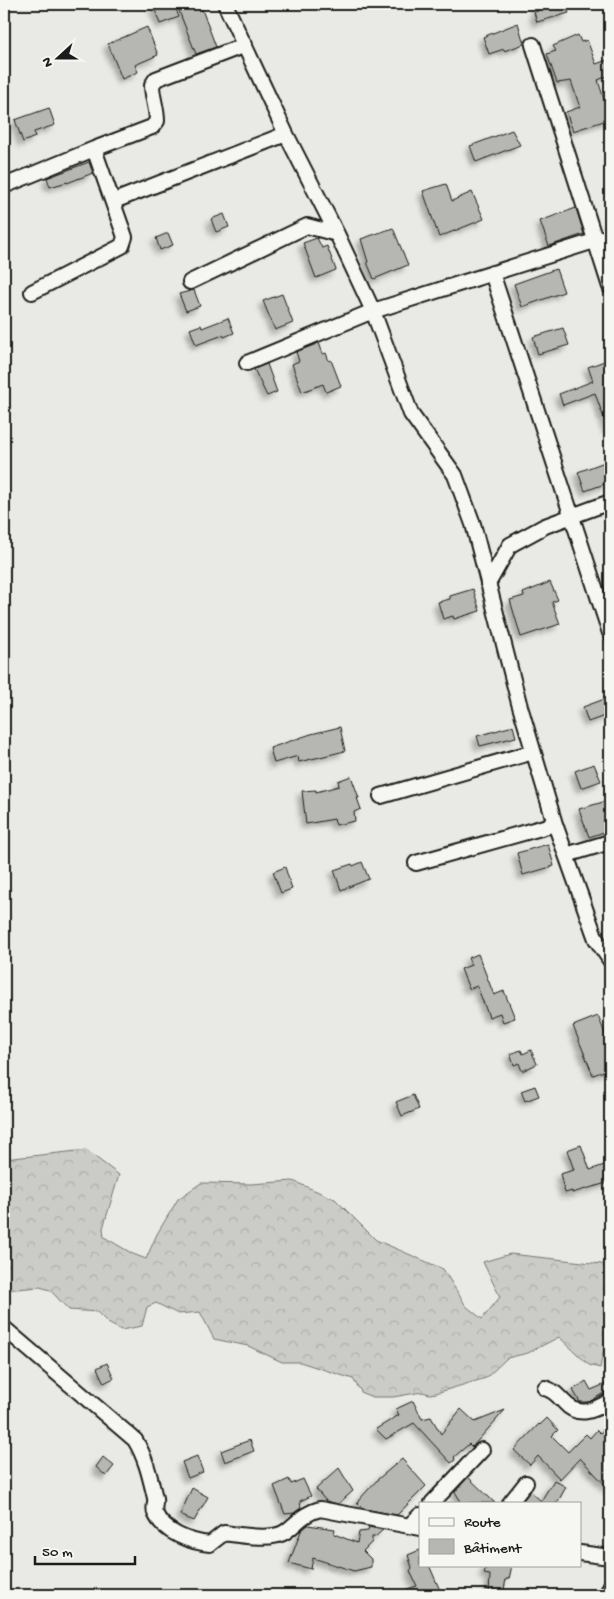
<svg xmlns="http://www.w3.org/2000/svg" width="614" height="1599" font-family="'Gochi Hand',sans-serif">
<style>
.forest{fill:url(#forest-crowns);stroke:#747472}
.building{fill:#b6b6b3;stroke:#1c1c1c;filter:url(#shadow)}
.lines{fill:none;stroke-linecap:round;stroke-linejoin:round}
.minor-casing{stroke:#1c1c1c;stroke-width:18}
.minor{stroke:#f6f6f2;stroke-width:14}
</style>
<defs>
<pattern id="forest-crowns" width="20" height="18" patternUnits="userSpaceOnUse" patternTransform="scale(1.25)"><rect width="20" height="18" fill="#cbcbc7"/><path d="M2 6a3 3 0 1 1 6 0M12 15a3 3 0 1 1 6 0" fill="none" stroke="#aeaeaa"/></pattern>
<filter id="shadow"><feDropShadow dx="-4.5" dy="4.5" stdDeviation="2.5" flood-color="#0004"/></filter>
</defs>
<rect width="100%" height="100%" fill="#e9e9e5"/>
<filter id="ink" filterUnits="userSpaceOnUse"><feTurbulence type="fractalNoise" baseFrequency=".02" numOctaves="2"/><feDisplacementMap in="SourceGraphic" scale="10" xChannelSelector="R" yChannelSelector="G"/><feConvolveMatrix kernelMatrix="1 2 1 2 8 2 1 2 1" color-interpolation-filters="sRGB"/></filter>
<g filter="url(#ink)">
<path class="forest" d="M 86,1150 L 119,1175 L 103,1228 L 104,1237 L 133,1254 L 146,1259 L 157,1234 L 178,1199 L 201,1183 L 251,1184 L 293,1181 L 335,1199 L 376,1240 L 443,1269 L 466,1306 L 482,1319 L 500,1297 L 483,1262 L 510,1254 L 610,1265 L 610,1326 L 608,1328 L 600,1368 L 589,1365 L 559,1337 L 528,1353 L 507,1358 L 486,1378 L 436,1393 L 430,1394 L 422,1392 L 393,1397 L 373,1397 L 362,1393 L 353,1379 L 300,1362 L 282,1362 L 248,1346 L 214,1339 L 200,1312 L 178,1314 L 156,1303 L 147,1307 L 142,1326 L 121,1330 L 108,1323 L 97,1312 L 69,1310 L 50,1290 L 40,1287 L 4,1290 L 4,1159 Z"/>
<path class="building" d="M 153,4 L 174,4 L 179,17 L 160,24 Z
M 200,4 L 216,47 L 196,54 L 179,11 Z
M 535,4 L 565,4 L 569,13 L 537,22 L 534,12 L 538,11 Z
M 518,23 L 524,44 L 504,51 L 504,49 L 489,54 L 483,37 Z
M 147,27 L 158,55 L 135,65 L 138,72 L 122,79 L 108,44 Z
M 578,35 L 581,42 L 587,40 L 596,64 L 610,59 L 610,75 L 598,80 L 610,119 L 573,131 L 566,112 L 580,107 L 571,81 L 557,83 L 547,54 L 556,51 L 553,46 Z
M 49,108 L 55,125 L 34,132 L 35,137 L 23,142 L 15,120 Z
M 512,130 L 520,145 L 476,162 L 470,146 Z
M 89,162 L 93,173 L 67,183 L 67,182 L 50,187 L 47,178 Z
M 446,184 L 452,201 L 472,192 L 484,219 L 439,237 L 423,191 Z
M 576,208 L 584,234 L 549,246 L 540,221 Z
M 224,214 L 229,227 L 216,232 L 211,219 Z
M 393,228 L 408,265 L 374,279 L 367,262 L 368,262 L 361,239 Z
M 168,233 L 173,245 L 160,250 L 156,238 Z
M 317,238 L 322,248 L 327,246 L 336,270 L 316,278 L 303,243 Z
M 556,269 L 564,292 L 522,307 L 514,284 Z
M 194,290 L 200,306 L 186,311 L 179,294 Z
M 282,294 L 293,323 L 275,330 L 263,301 Z
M 228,318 L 234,333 L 224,337 L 223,335 L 196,345 L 190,329 L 201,325 L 202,328 Z
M 563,328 L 569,345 L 538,354 L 533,337 Z
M 319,343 L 323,354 L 326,353 L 329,361 L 331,360 L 341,386 L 326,392 L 323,384 L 302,392 L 292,364 L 299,361 L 296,352 Z
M 610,359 L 610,429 L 608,430 L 595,393 L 563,405 L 559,394 L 593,381 L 588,367 Z
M 267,364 L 277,392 L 267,396 L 254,369 Z
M 610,460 L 610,482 L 585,491 L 578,472 Z
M 550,582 L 558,600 L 552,602 L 560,624 L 521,637 L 510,600 L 524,596 L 523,593 Z
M 473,589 L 480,611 L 454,619 L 453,616 L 443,619 L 438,602 L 450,599 L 450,596 Z
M 610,697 L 610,714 L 588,722 L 583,707 Z
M 513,726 L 516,737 L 480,746 L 477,736 Z
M 340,727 L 345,751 L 299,762 L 298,756 L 274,763 L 270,748 L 311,734 Z
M 594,764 L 601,781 L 581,788 L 575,771 Z
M 351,776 L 359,798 L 357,798 L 361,809 L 354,812 L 355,821 L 336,825 L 334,819 L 306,824 L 302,791 L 316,790 L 316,792 L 339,786 L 338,781 Z
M 610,800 L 610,830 L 589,837 L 579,809 Z
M 548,844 L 554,866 L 523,875 L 517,853 Z
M 362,862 L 369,879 L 341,890 L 334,870 L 352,864 L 353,866 Z
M 285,867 L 292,889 L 281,893 L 273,872 Z
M 478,954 L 494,995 L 504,991 L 515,1018 L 503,1022 L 500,1013 L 489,1017 L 477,986 L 469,989 L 461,969 L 471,965 L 468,958 Z
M 598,1016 L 610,1046 L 610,1069 L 593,1075 L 573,1026 Z
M 521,1050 L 523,1054 L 531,1050 L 537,1064 L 522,1071 L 519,1063 L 514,1065 L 510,1054 Z
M 535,1086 L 539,1096 L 525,1101 L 521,1091 Z
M 413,1095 L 419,1109 L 402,1116 L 396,1102 Z
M 581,1145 L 590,1170 L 610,1163 L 610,1182 L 572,1193 L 572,1191 L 565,1193 L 560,1174 L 574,1170 L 567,1150 Z
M 107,1363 L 114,1378 L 104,1383 L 97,1368 Z
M 586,1381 L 591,1390 L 610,1382 L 610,1389 L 589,1402 L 580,1402 L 573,1390 Z
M 413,1401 L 422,1419 L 431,1417 L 441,1434 L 461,1409 L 475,1422 L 505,1410 L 472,1447 L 469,1444 L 454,1457 L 455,1460 L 451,1463 L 414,1423 L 386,1439 L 376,1429 L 399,1415 L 396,1409 Z
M 547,1418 L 558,1430 L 552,1436 L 568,1452 L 586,1434 L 590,1438 L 597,1430 L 600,1433 L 610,1425 L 610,1490 L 580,1458 L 560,1479 L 538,1456 L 530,1465 L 514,1450 L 539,1424 L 540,1425 Z
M 250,1440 L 254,1451 L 225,1462 L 221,1451 Z
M 197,1456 L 203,1472 L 188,1478 L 182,1462 Z
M 103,1457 L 114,1466 L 106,1476 L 96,1467 Z
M 402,1459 L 426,1486 L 397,1515 L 364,1509 L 357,1502 L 378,1479 Z
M 339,1468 L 353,1491 L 338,1504 L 326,1501 L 316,1489 Z
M 468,1477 L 495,1503 L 462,1503 L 455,1492 Z
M 289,1479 L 291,1484 L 303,1479 L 311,1496 L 300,1501 L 301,1508 L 294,1513 L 285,1514 L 274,1486 Z
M 554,1480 L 566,1487 L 557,1503 L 521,1503 L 530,1491 L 541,1501 Z
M 192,1488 L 208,1497 L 194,1521 L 180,1515 Z
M 308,1525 L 335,1529 L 334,1534 L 357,1543 L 359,1532 L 368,1531 L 369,1527 L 383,1530 L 375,1537 L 372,1537 L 372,1542 L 363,1551 L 371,1559 L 371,1567 L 354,1571 L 313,1558 L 311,1569 L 289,1563 L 301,1531 Z
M 420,1550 L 420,1565 L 429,1565 L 442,1595 L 395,1595 L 395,1593 L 417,1586 L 410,1571 L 412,1568 L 408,1555 Z
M 486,1565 L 512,1565 L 509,1579 L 506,1579 L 503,1595 L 489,1595 L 490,1575 L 484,1574 Z"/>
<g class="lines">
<defs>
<path id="minor" d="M 225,4 L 286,134 L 337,234
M 533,45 L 610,287
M 4,186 L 94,149 L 152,127 L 157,121 C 157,108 152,97 152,85 L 156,79 L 245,45
M 114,201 L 286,134
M 492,273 L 610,633
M 190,282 L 307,226 L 337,234 L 373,311 L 411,414 L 455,475 L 473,524 L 519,703 L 555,824 L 596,939 L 610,960
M 32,292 L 122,246 L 125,237 L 94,149
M 247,363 L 373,311 L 610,236
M 488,584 L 510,545 L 545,526 L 610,502
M 381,796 L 533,752
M 566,855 L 610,842
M 416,863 L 555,824
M 4,1328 L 135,1440 C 146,1458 150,1477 155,1498 C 156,1503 153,1508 155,1513 C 164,1533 190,1542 210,1544 L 224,1533 C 239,1535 272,1541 285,1532 C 299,1522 302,1514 320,1509 L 420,1528
M 545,1388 C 554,1391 557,1395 564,1402 C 579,1419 594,1410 610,1401
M 432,1503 L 482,1450
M 510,1503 L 526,1483
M 409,1526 L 420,1515
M 580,1553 L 610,1557
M 607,1595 L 610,1587"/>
</defs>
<use href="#minor" class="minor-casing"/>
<use href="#minor" class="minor"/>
</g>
</g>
<rect width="614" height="1599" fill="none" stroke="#f6f6f2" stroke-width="20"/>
<rect x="10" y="10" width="594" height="1579" fill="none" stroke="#1c1c1c" stroke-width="2" filter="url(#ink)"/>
<rect x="419" y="1502" width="162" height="65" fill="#f6f6f2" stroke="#9f9f9c"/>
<rect x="429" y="1518" width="25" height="8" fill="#f6f6f2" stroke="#9f9f9c"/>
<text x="464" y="1526" font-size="15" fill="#1c1c1c">Route</text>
<rect x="429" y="1539" width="25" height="15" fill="#b6b6b3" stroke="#9f9f9c"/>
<text x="464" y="1552" font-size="15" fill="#1c1c1c">Bâtiment</text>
<g transform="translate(58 58) rotate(249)" stroke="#f6f6f2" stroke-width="4" paint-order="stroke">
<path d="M0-4L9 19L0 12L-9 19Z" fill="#1c1c1c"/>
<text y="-8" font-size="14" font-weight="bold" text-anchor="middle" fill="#1c1c1c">N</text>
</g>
<path d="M35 1556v8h100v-8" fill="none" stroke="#1c1c1c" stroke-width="2.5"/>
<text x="42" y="1556" font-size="15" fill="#1c1c1c" stroke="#f6f6f2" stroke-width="4" paint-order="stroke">50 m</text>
</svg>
